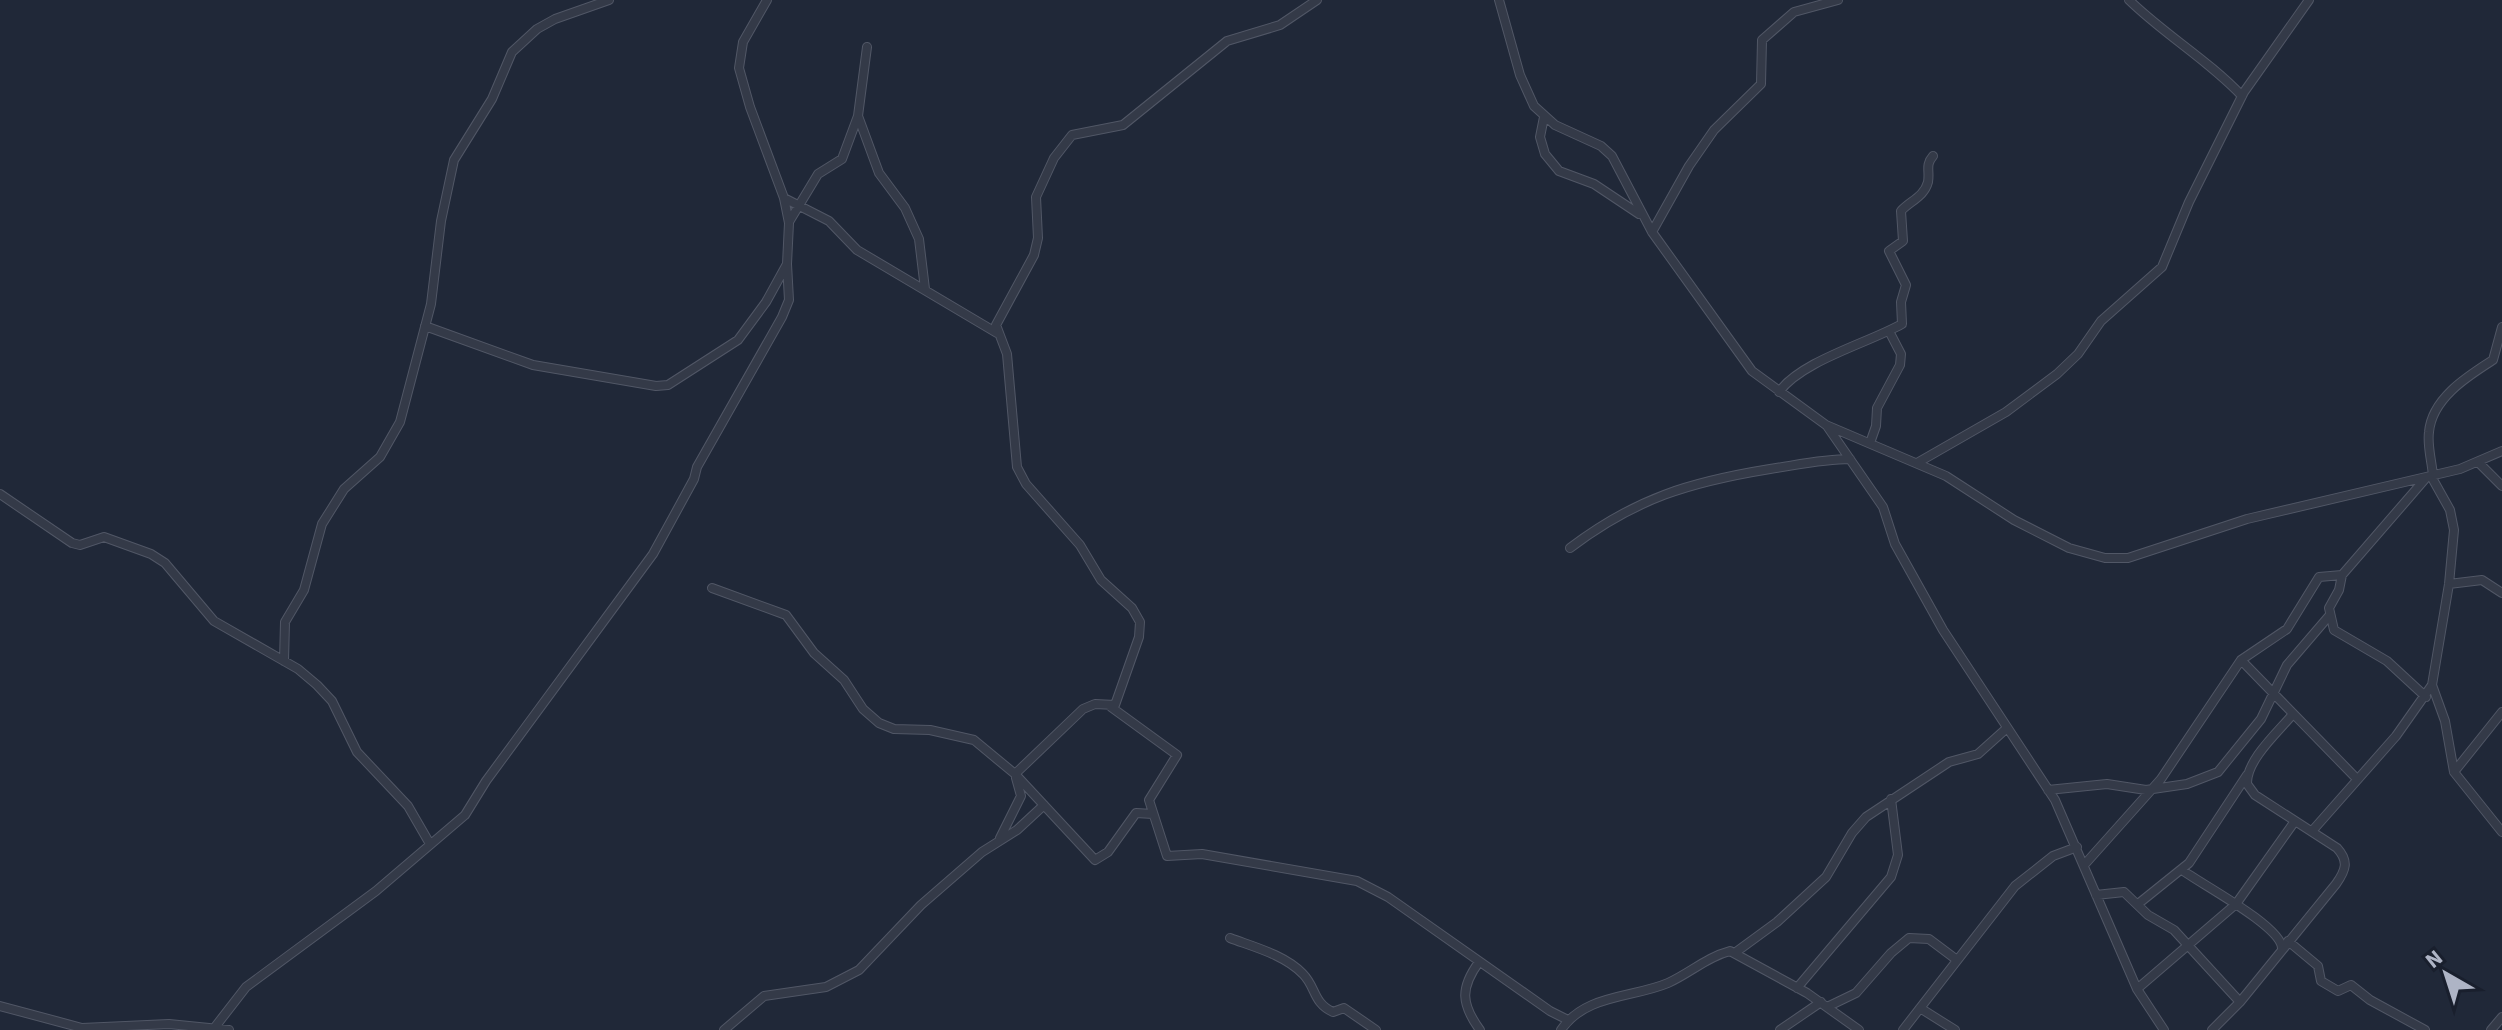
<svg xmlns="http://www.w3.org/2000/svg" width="2502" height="1030" font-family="'Source Sans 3',sans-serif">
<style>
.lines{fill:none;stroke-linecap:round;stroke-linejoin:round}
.minor-casing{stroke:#515766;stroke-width:10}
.minor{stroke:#343a48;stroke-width:8}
</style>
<rect width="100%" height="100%" fill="#202838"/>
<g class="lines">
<defs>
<path id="minor" d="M 1499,0 L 1520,75 L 1534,106 L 1555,125 L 1601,146 L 1612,156 L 1652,232 L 1752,371 L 1826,425 L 1946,476 L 2014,520 L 2069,548 L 2105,558 L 2128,558 L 2247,519 L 2460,469 L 2502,451
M 2129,0 C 2165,35 2208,60 2242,96
M 867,47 L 858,116 L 879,173 L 905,208 L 919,239 L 925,289
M 1544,117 L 1540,137 L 1545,154 L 1559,171 L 1594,184 L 1639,214
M 784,198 L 829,221 L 857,250 L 997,333
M 789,222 L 818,174 L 842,159 L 858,116
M 1652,232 L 1689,166 L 1714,130 L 1761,84 L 1762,40 L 1794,12 L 1838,0
M 425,326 L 533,365 L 656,386 L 668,385 L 738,340 L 766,302 L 787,264 L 789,223 L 784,198 L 750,107 L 739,68 L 743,42 L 767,0
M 1779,392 C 1801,361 1868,343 1902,324 L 1901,302 L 1906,285 L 1889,251 L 1903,241 L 1901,211 C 1910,201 1924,197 1928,182 C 1930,171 1925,165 1933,156
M 1827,426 L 1883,507 L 1895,544 L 1943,630 L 2055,800 L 2137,989 L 2164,1030
M 1870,443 L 1876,426 L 1877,408 L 1900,365 L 1901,354 L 1889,331
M 1917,463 L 2006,412 L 2057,374 L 2078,354 L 2101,321 L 2162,267 L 2189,202 L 2244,92 L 2309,0
M 2479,463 L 2502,486
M 2433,476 C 2432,462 2427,446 2429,432 C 2432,398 2468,376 2493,360 L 2502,327
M 0,494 L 72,543 L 80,545 L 104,537 L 151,554 L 165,563 L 214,621 L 298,669 L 317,685 L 332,701 L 357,752 L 408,806 L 430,844
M 1570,548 C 1636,498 1690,482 1770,469 C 1797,465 1823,459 1850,459
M 2342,575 L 2339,590 L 2329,608 L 2334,630 L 2387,661 L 2426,697
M 2449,584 L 2482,580 L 2502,593
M 712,588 L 786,615 L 814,653 L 844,680 L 863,709 L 879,723 L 894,729 L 930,730 L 974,740 L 1015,774
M 2241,660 L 2357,779
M 284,661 L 285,622 L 304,590 L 322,524 L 344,489 L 380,457 L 400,422 L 431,304 L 441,221 L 454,160 L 492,99 L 512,52 L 537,29 L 555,19 L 609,0
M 2432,685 L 2445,721 L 2454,772 L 2502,832
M 1111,707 L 1177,755 L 1149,800 L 1167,856 L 1202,854 L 1357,881 L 1388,897 L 1550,1011 L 1568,1020
M 2454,772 L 2502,712
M 2048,790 L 2107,784 L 2146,790 L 2187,784 L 2218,772 L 2261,719 L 2287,665 L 2329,616
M 1153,814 L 1136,813 L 1108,852 L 1095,860 L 1015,774 L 1083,709 L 1095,704 L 1115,705 L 1139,637 L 1140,622 L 1132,608 L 1101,580 L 1080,545 L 1026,484 L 1017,467 L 1007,354 L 996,325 L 1034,255 L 1038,238 L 1036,197 L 1054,158 L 1072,135 L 1123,125 L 1227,41 L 1280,25 L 1317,0
M 2313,830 L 2396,736 L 2432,685 L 2449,584 L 2454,530 L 2450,510 L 2431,476
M 1000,838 L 1021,796 L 1016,778
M 2085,864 L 2161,779 L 2241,660 L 2287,629 L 2319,577 L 2342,575 L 2426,478
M 2182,870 C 2201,884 2281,926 2282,948
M 2096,895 L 2124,892 L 2148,915 L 2174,930 L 2240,1002
M 2138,904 L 2189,863 L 2247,775
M 1230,938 C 1254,947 1285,955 1303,974 C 1316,987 1313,1003 1333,1012 L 1344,1008 L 1376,1030
M 2288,941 L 2318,966 L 2321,981 L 2338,991 L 2351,985 L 2370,1000 L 2425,1030
M 1736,952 L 1777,922 L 1826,877 L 1852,833 L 1866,817 L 1949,762 L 1978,754 L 2007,728
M 1479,962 C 1460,988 1461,1004 1480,1030
M 1797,988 L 1891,877 L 1898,855 L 1891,799
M 2137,989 L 2236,904 L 2295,821
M 0,1006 L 82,1028 L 169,1024 L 229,1030
M 1827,1007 L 1856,993 L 1891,953 L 1909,938 L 1929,939 L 1957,960
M 1920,1008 L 1955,1030
M 215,1027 L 246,987 L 376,891 L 465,815 L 486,781 L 653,554 L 694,479 L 697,467 L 782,317 L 789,300 L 787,264
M 724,1030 L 764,996 L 826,987 L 859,970 L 921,905 L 982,852 L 1017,830 L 1044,805
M 1561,1030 C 1585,994 1633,998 1668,983 C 1690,973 1707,957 1730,951 L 1807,993 L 1859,1030
M 1780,1030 L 1821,1002
M 1903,1030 L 2015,886 L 2053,856 L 2077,847
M 2212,1030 L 2240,1002 L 2336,884 C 2346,870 2349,861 2337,848 L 2255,795 L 2247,784 C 2246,760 2279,731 2293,714
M 2491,1030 L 2502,1017"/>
</defs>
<use href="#minor" class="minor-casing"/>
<use href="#minor" class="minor"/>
</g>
<g transform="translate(2446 974) rotate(321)" stroke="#191f2d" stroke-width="6" paint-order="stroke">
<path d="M0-6L14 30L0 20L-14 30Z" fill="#aeb4c5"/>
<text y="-12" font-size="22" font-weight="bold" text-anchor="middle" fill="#aeb4c5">N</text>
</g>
</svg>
